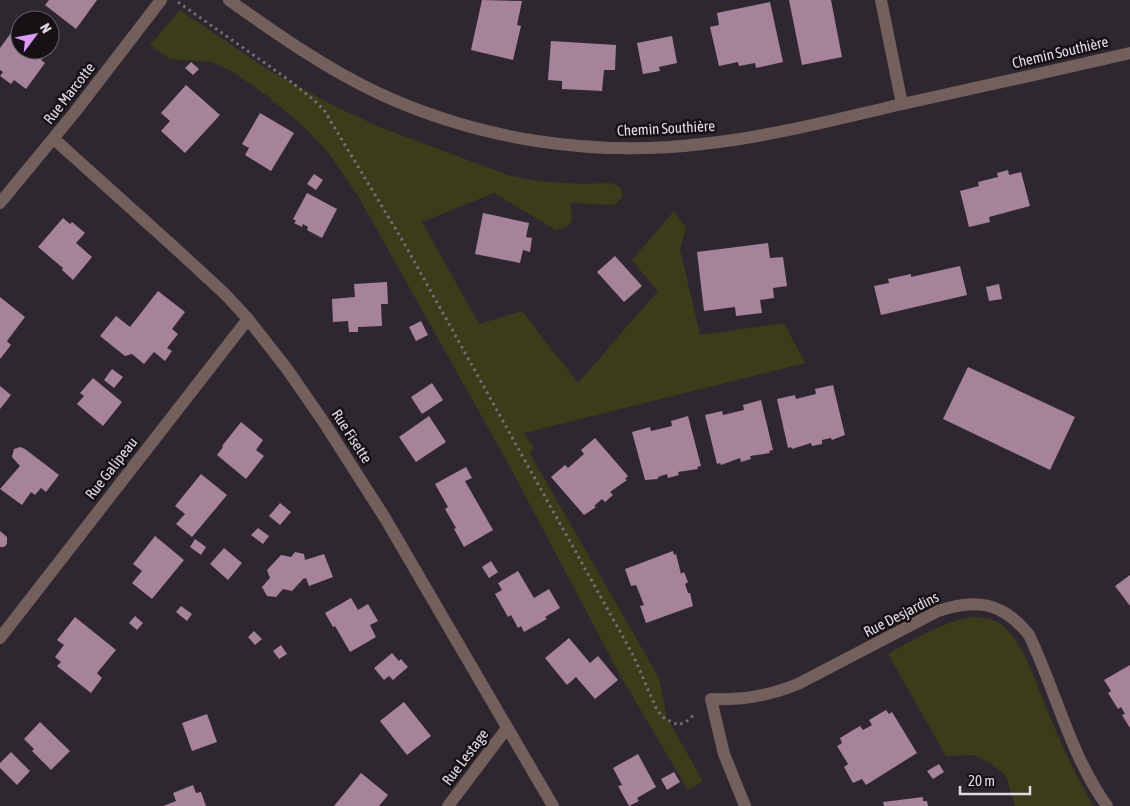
<svg xmlns="http://www.w3.org/2000/svg" width="1130" height="806" font-family="'Asap Condensed',sans-serif">
<style>
.green{fill:#3b3c1a}
.building{fill:#a7829b}
.lines{fill:none;stroke-linecap:round;stroke-linejoin:round}
.path{stroke:#756e76;stroke-width:3;stroke-dasharray:2.5 4;stroke-linecap:butt}
.minor{stroke:#73605d;stroke-width:12}
.tertiary{stroke:#73605d;stroke-width:12}
.labels{text-anchor:middle;dominant-baseline:central;stroke-width:5;stroke-linejoin:round;paint-order:stroke}
.street-label{font-size:15px;fill:#e0dbe1;stroke:#151115}
</style>
<rect width="100%" height="100%" fill="#2f2730"/>
<path class="green" d="M 180,10 L 265,68 L 332,105 L 382,128 L 511,176 L 536,181 L 581,184 L 611,183 L 620,187 L 623,196 L 615,205 L 570,203 L 572,221 L 566,227 L 556,230 L 494,193 L 422,222 L 479,324 L 522,311 L 578,383 L 658,291 L 632,260 L 674,211 L 686,228 L 680,249 L 700,335 L 784,323 L 805,363 L 524,433 L 534,448 L 529,452 L 659,678 L 667,718 L 703,781 L 688,790 L 621,677 L 509,465 L 358,196 L 328,152 L 302,125 L 266,95 L 235,73 L 213,62 L 170,59 L 150,45 Z
M 973,617 C 983,618 994,618 1002,625 C 1024,644 1033,676 1044,702 C 1059,738 1073,773 1094,806 L 1015,806 L 1006,776 L 992,764 L 974,755 L 946,756 L 888,654 C 915,639 942,622 973,617 Z"/>
<path class="building" d="M 49,0 L 97,0 L 76,29 L 45,5 Z
M 482,0 L 522,1 L 517,25 L 521,26 L 513,60 L 471,50 Z
M 789,0 L 831,0 L 842,57 L 802,65 Z
M 770,2 L 783,62 L 756,68 L 755,63 L 739,66 L 738,62 L 719,66 L 710,27 L 719,25 L 717,13 Z
M 11,33 L 20,40 L 20,50 L 34,50 L 44,57 L 41,60 L 45,63 L 26,89 L 14,80 L 11,84 L 0,76 L 3,72 L 0,70 L 0,48 Z
M 672,36 L 677,63 L 659,67 L 660,71 L 643,74 L 637,43 Z
M 551,41 L 616,45 L 615,70 L 604,70 L 602,91 L 562,89 L 562,81 L 548,80 Z
M 191,62 L 199,69 L 193,75 L 185,68 Z
M 186,85 L 220,115 L 185,153 L 161,131 L 170,121 L 161,113 Z
M 260,113 L 294,133 L 271,171 L 245,155 L 249,148 L 242,144 Z
M 1008,170 L 1009,175 L 1021,172 L 1030,206 L 989,217 L 990,222 L 969,227 L 960,191 L 979,186 L 978,182 L 998,177 L 997,173 Z
M 314,174 L 323,180 L 316,190 L 307,184 Z
M 307,193 L 337,209 L 322,238 L 307,230 L 308,227 L 303,224 L 302,227 L 294,223 L 296,221 L 293,219 Z
M 483,213 L 529,223 L 526,237 L 532,238 L 530,252 L 523,250 L 520,263 L 475,254 Z
M 63,218 L 70,224 L 72,222 L 85,233 L 76,243 L 92,257 L 73,280 L 62,270 L 63,268 L 38,247 Z
M 768,243 L 770,258 L 783,257 L 787,286 L 773,288 L 774,298 L 760,300 L 762,313 L 736,316 L 735,307 L 704,311 L 697,252 Z
M 615,256 L 642,286 L 624,302 L 597,272 Z
M 960,266 L 967,295 L 881,315 L 874,286 L 889,283 L 888,279 L 911,274 L 911,277 Z
M 387,282 L 388,304 L 381,304 L 382,326 L 358,327 L 358,332 L 349,332 L 348,321 L 333,322 L 332,299 L 355,297 L 354,284 Z
M 999,284 L 1002,299 L 989,301 L 986,287 Z
M 158,291 L 185,312 L 172,329 L 178,334 L 167,348 L 172,351 L 165,361 L 154,352 L 144,364 L 132,354 L 125,356 L 100,336 L 116,316 L 130,327 Z
M 0,297 L 25,317 L 7,341 L 11,345 L 0,359 Z
M 421,321 L 428,335 L 416,341 L 409,327 Z
M 968,367 L 1075,417 L 1050,470 L 943,419 Z
M 112,369 L 123,377 L 114,388 L 104,380 Z
M 93,378 L 122,402 L 103,426 L 77,404 L 84,396 L 80,393 Z
M 432,383 L 443,400 L 422,414 L 411,397 Z
M 833,385 L 845,435 L 832,440 L 831,438 L 822,440 L 822,444 L 812,446 L 811,443 L 792,449 L 791,447 L 788,448 L 777,399 L 795,395 L 796,399 L 816,394 L 815,389 Z
M 0,386 L 11,395 L 0,409 Z
M 761,400 L 773,450 L 769,451 L 770,453 L 750,456 L 751,459 L 741,462 L 740,458 L 721,465 L 720,463 L 717,464 L 705,415 L 722,411 L 723,415 L 744,410 L 743,405 Z
M 429,416 L 446,442 L 416,462 L 399,437 Z
M 688,416 L 701,466 L 697,467 L 698,469 L 678,472 L 679,475 L 668,478 L 667,474 L 658,477 L 658,479 L 645,480 L 632,432 L 650,427 L 651,431 L 672,426 L 671,421 Z
M 241,422 L 263,440 L 256,450 L 264,456 L 246,479 L 217,455 L 223,447 L 222,446 Z
M 595,438 L 628,476 L 625,479 L 627,480 L 610,492 L 613,495 L 605,502 L 602,499 L 594,506 L 596,507 L 584,515 L 551,477 L 565,465 L 568,468 L 584,454 L 581,450 Z
M 20,447 L 25,449 L 59,475 L 46,492 L 41,488 L 35,495 L 31,492 L 22,505 L 0,489 L 20,466 L 12,457 L 14,449 Z
M 466,467 L 472,478 L 465,481 L 493,530 L 464,547 L 454,529 L 456,528 L 445,509 L 448,507 L 435,484 Z
M 201,474 L 227,495 L 192,537 L 176,524 L 185,514 L 175,506 Z
M 280,503 L 291,512 L 280,525 L 269,516 Z
M 258,528 L 269,536 L 263,544 L 251,535 Z
M 0,531 L 7,537 L 7,544 L 4,547 L 0,547 Z
M 155,536 L 184,560 L 152,599 L 132,583 L 142,571 L 133,564 Z
M 195,539 L 206,547 L 201,555 L 190,547 Z
M 224,548 L 242,563 L 228,580 L 210,564 Z
M 673,551 L 674,555 L 676,554 L 681,574 L 684,572 L 688,582 L 685,584 L 688,593 L 690,593 L 693,606 L 646,623 L 640,606 L 644,605 L 636,585 L 631,586 L 625,569 Z
M 295,552 L 304,554 L 305,560 L 324,554 L 333,577 L 309,586 L 306,578 L 303,579 L 292,591 L 283,589 L 276,597 L 267,596 L 262,587 L 270,578 L 267,570 L 281,555 L 291,557 Z
M 491,561 L 498,572 L 489,578 L 482,567 Z
M 518,571 L 534,598 L 549,589 L 560,608 L 545,617 L 547,619 L 524,632 L 521,626 L 518,628 L 511,615 L 508,617 L 495,594 L 502,590 L 498,583 Z
M 1130,575 L 1130,606 L 1115,586 Z
M 351,598 L 358,610 L 368,604 L 378,621 L 370,625 L 376,637 L 350,652 L 335,626 L 333,627 L 325,613 Z
M 181,606 L 192,614 L 187,621 L 176,612 Z
M 135,616 L 143,623 L 137,630 L 129,623 Z
M 75,617 L 116,650 L 97,673 L 102,678 L 91,693 L 57,666 L 61,662 L 55,657 L 64,645 L 57,640 Z
M 254,631 L 262,639 L 255,645 L 248,637 Z
M 569,638 L 590,663 L 598,656 L 618,680 L 595,699 L 576,677 L 567,685 L 545,658 Z
M 281,645 L 287,654 L 279,659 L 273,651 Z
M 392,653 L 399,661 L 401,659 L 408,667 L 393,680 L 389,676 L 384,680 L 374,668 Z
M 1130,665 L 1130,728 L 1122,715 L 1125,714 L 1121,707 L 1118,709 L 1108,693 L 1111,691 L 1104,680 Z
M 404,702 L 431,736 L 407,755 L 380,721 Z
M 886,710 L 889,714 L 892,712 L 917,753 L 866,785 L 862,779 L 853,783 L 844,767 L 848,764 L 837,746 L 842,743 L 840,738 L 860,726 L 863,730 L 872,725 L 869,720 Z
M 207,714 L 217,742 L 192,751 L 182,723 Z
M 40,722 L 70,751 L 51,770 L 32,751 L 34,749 L 24,739 Z
M 11,752 L 30,771 L 17,785 L 0,768 L 0,763 Z
M 638,754 L 656,787 L 637,798 L 639,801 L 629,806 L 618,786 L 622,785 L 613,768 Z
M 939,764 L 944,772 L 933,779 L 927,771 Z
M 674,772 L 680,782 L 667,790 L 661,779 Z
M 361,773 L 388,795 L 379,806 L 334,806 Z
M 193,785 L 196,793 L 201,792 L 206,806 L 163,806 L 176,801 L 173,793 Z
M 923,797 L 923,801 L 927,801 L 928,806 L 884,806 L 883,802 Z"/>
<g class="lines">
<path class="path" d="M 178,2 L 286,78 L 314,100 L 324,110 L 404,243 L 633,655 L 657,710 L 664,718 L 678,725 L 687,721 L 696,713"/>
<path class="minor" d="M 881,0 L 902,104
M 54,139 L 174,247 L 225,294 L 248,319 L 287,369 L 323,421 L 385,518 L 553,806
M 0,203 L 75,112 L 161,0
M 0,638 L 248,319
M 448,806 L 507,728
M 745,806 L 724,754 L 711,699 C 744,700 768,696 798,684 L 938,611 C 976,598 1003,602 1029,635 C 1056,691 1070,755 1107,806"/>
<path class="tertiary" d="M 229,0 C 277,34 325,68 378,93 C 479,140 593,157 702,144 C 768,137 834,120 898,105 C 975,88 1053,71 1130,53"/>
</g>
<g class="labels">
<g class="street-label">
<text transform="translate(1060 52) rotate(-13)">Chemin Southière</text>
<text transform="translate(69 93) rotate(-52)">Rue Marcotte</text>
<text transform="translate(666 128) rotate(-3)">Chemin Southière</text>
<text transform="translate(352 436) rotate(57)">Rue Fisette</text>
<text transform="translate(111 468) rotate(-52)">Rue Galipeau</text>
<text transform="translate(901 614) rotate(-27)">Rue Desjardins</text>
<text transform="translate(465 757) rotate(-53)">Rue Lestage</text>
</g>
</g>
<g transform="translate(35 35) rotate(58)"><circle r="24" fill="#151115" stroke="#666267"/>
<path d="M0-4L9 19L0 12L-9 19Z" fill="#db9af6"/>
<text y="-8" font-size="14" font-weight="bold" text-anchor="middle" fill="#e0dbe1">N</text>
</g>
<path d="M960 786v8h70v-8" fill="none" stroke="#e0dbe1" stroke-width="2.5"/>
<text x="968" y="786" font-size="15" fill="#e0dbe1" stroke="#151115" stroke-width="4" paint-order="stroke">20 m</text>
</svg>
